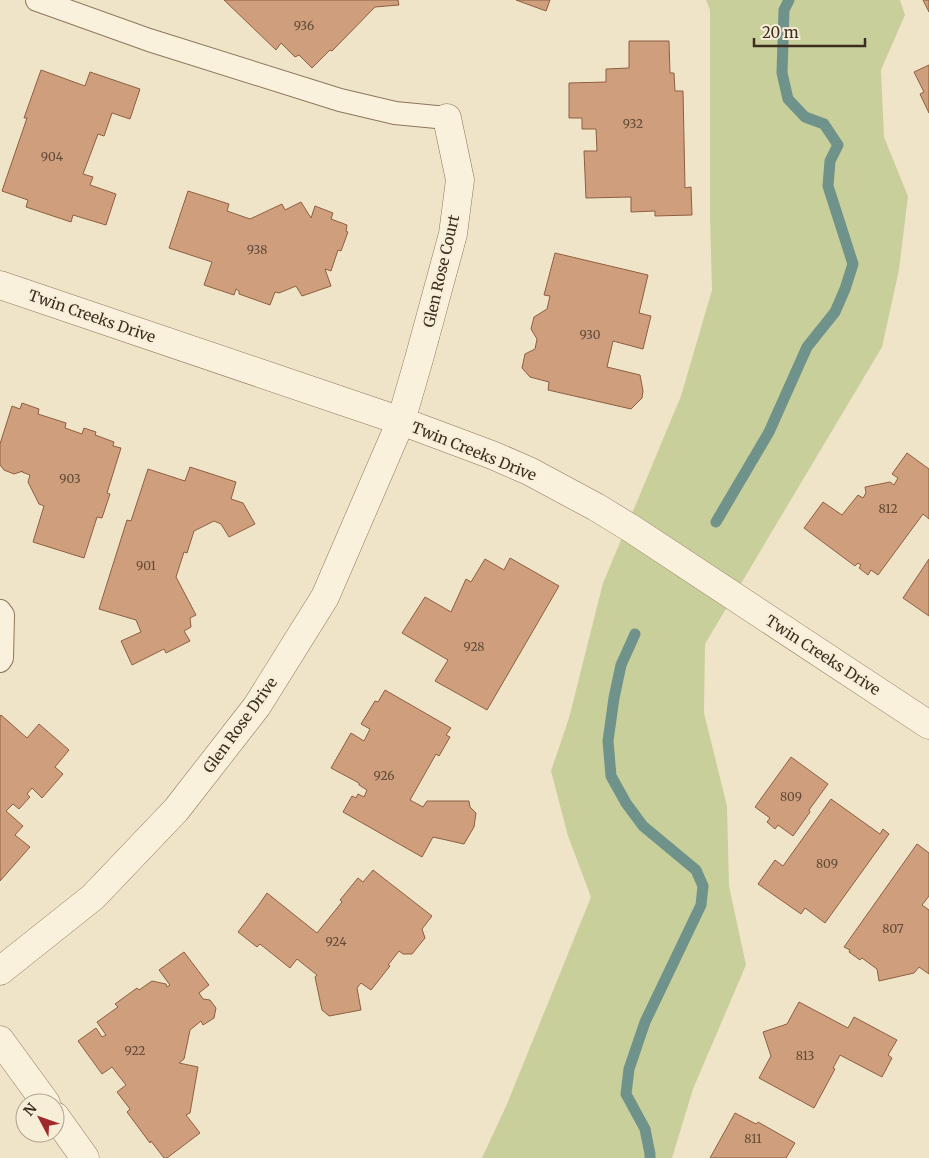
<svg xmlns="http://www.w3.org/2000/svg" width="929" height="1158" font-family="Merriweather,serif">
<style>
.green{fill:#c9cf9b}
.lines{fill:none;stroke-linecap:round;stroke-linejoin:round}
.stream{stroke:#6f938a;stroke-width:11}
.building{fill:#cf9f7d;stroke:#8d5f41}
.service-casing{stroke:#8d765c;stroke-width:24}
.minor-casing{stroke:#8d765c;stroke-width:29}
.tertiary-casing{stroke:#8d765c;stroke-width:29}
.service{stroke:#faf1dc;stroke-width:22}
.minor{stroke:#faf1dc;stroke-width:28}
.tertiary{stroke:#faf1dc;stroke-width:28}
.labels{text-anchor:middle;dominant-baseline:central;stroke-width:4.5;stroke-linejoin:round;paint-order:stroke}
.number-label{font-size:12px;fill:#624a37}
.street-label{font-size:15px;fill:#3d2e20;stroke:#f7eed8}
</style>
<rect width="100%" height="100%" fill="#f0e4c8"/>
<path class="green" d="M 706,0 L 900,0 L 905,15 L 881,70 L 884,137 L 908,196 L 899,270 L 882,347 L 705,644 L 704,713 L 727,806 L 729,886 L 746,965 L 693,1089 L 672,1158 L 482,1158 L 507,1104 L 591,897 L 568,836 L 551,771 L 569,718 L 603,583 L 681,396 L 712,290 L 710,218 L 710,10 Z"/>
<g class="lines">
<path class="stream" d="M 716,522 L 769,432 L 807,347 L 835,312 L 845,289 L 853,264 L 828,186 L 830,161 L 838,145 L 824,124 L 805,117 L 788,99 L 782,73 L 784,10 L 789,0
M 635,634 L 621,665 L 614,698 L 608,741 L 611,776 L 626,803 L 643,826 L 696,870 L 703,886 L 701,905 L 645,1022 L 629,1069 L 626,1094 L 645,1129 L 650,1154 L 650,1158"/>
</g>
<path class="building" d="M 224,0 L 398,0 L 399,5 L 375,7 L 332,51 L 330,50 L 312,68 L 299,55 L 295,57 L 281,43 L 276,50 Z
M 516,0 L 550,0 L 546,11 Z
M 923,0 L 929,0 L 929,12 Z
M 629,41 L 669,41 L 670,73 L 674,73 L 675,91 L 683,91 L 685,188 L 691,187 L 692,215 L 655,216 L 655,211 L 631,212 L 631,197 L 586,198 L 584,151 L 597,151 L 596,129 L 582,129 L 582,118 L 569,118 L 569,83 L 606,82 L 606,69 L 629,68 Z
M 929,65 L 929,113 L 920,94 L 924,92 L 914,72 Z
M 41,70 L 85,86 L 90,72 L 140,89 L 130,119 L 112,113 L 104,136 L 98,134 L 83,174 L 93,177 L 90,185 L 116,194 L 106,225 L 73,215 L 71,222 L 26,207 L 28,200 L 2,191 L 27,118 L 24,118 Z
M 188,191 L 229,204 L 227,211 L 250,219 L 282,204 L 285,210 L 301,202 L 311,218 L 315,206 L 333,213 L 331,219 L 347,225 L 346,231 L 348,232 L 341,251 L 338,250 L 331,271 L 325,269 L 331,286 L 302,296 L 296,286 L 279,293 L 275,292 L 270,305 L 239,294 L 239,291 L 236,289 L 234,295 L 204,285 L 212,262 L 169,248 Z
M 555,253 L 648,275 L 639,313 L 651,316 L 643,349 L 613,341 L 607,367 L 640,375 L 643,391 L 642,398 L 631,409 L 548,390 L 549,382 L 530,377 L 522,368 L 525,354 L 535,349 L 537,339 L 531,329 L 534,317 L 547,309 L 550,296 L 544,295 Z
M 22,403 L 39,409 L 38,414 L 66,423 L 65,428 L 82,434 L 84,428 L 96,432 L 95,435 L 114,442 L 113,446 L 121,448 L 107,493 L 110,494 L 102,518 L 97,517 L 84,558 L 33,542 L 44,506 L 39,504 L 28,482 L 30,475 L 22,472 L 23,471 L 14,474 L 4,470 L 0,465 L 0,444 L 12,406 L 20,409 Z
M 907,453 L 929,469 L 929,519 L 923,514 L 878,575 L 871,570 L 868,575 L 859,568 L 861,565 L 858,563 L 855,566 L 804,528 L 823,502 L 842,515 L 858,495 L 863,498 L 866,493 L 865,487 L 890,482 L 894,485 L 898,478 L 892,474 Z
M 190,467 L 236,482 L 231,499 L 243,503 L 255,524 L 229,537 L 221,524 L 214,521 L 194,531 L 187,553 L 184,552 L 176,577 L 196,615 L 190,618 L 191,627 L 184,631 L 190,641 L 166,653 L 164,649 L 132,665 L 121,641 L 141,632 L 136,620 L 99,609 L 127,520 L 131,521 L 148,469 L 185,481 Z
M 510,558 L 559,586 L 487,710 L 435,681 L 448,660 L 402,633 L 425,597 L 451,612 L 466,579 L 471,582 L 485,559 L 504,570 Z
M 929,559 L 929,616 L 903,598 Z
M 385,690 L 451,728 L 446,735 L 450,737 L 439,756 L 436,754 L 410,800 L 423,807 L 427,801 L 469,801 L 470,807 L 476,813 L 474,827 L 464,844 L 433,837 L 422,857 L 343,812 L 352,796 L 356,798 L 358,794 L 364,797 L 367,790 L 359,785 L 359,783 L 331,768 L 351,733 L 364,741 L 370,729 L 361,724 L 375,701 L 378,702 Z
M 1,715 L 27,738 L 39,724 L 69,750 L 55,767 L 63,774 L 42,798 L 32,788 L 27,794 L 30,797 L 19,809 L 13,804 L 6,811 L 23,826 L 15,835 L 30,847 L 0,881 L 0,716 Z
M 791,757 L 828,784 L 809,810 L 810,812 L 793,836 L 778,825 L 775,829 L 767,822 L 770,818 L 755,807 Z
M 831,799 L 880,834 L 883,829 L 889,834 L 825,923 L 805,908 L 801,914 L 758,884 L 775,860 L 783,866 Z
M 917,844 L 929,853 L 929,896 L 922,905 L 929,910 L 929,974 L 919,967 L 914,973 L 879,981 L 877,969 L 862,958 L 860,960 L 849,952 L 850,950 L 844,947 Z
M 373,870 L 432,916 L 422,929 L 425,938 L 412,954 L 403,954 L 399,951 L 388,965 L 390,966 L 371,990 L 361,983 L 357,988 L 361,1010 L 329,1016 L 322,1010 L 315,977 L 317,975 L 297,959 L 290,968 L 260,944 L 257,947 L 238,932 L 258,906 L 267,893 L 317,933 L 342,902 L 340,900 L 358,878 L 363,882 Z
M 184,952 L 209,985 L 199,993 L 203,999 L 210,1000 L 216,1008 L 214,1018 L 203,1025 L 201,1021 L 190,1030 L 184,1059 L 179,1063 L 198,1067 L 190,1113 L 186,1115 L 200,1133 L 167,1158 L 164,1158 L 151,1141 L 150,1143 L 127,1112 L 130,1109 L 117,1092 L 126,1085 L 112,1067 L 102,1074 L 78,1041 L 96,1028 L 102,1037 L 106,1035 L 97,1022 L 118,1007 L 115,1004 L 137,988 L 139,990 L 152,981 L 166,984 L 167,987 L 170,985 L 159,970 Z
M 799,1002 L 848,1028 L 854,1017 L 897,1040 L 888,1055 L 892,1058 L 882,1077 L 840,1055 L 833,1068 L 835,1069 L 814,1108 L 759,1078 L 771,1056 L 763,1032 L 787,1024 Z
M 735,1113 L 756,1124 L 758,1122 L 795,1143 L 786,1158 L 710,1158 Z"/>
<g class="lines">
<defs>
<path id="service" d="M 37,0 L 149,40 L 340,100 L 395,113 L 447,118
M 0,611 L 3,615 L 2,658 L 0,661"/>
<path id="minor" d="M 0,971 L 93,897 L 176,810 L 257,706 L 325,597 L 401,421 L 419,359 L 453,234 L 460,180 L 447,118
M 0,1040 L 46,1103
M 55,1116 L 85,1158"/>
<path id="tertiary" d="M 0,285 L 401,421 L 492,455 L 529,471 L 596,507 L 632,529 L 929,725"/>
</defs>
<use href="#service" class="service-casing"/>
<use href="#minor" class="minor-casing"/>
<use href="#tertiary" class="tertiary-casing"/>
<use href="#service" class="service"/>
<use href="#minor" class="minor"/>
<use href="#tertiary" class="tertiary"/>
</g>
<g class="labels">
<g class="number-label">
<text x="304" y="25">936</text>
<text x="633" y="123">932</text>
<text x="52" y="156">904</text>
<text x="257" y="249">938</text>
<text x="590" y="334">930</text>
<text x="70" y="478">903</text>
<text x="888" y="508">812</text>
<text x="146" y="565">901</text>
<text x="474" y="646">928</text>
<text x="384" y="775">926</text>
<text x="791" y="796">809</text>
<text x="827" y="863">809</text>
<text x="893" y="928">807</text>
<text x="336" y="941">924</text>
<text x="135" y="1050">922</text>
<text x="805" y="1055">813</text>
<text x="753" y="1138">811</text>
</g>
<g class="street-label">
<text transform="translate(441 271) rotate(-77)">Glen Rose Court</text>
<text transform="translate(92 316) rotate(19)">Twin Creeks Drive</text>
<text transform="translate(474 451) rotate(22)">Twin Creeks Drive</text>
<text transform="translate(823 655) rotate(33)">Twin Creeks Drive</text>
<text transform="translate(240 725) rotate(-54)">Glen Rose Drive</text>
</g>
</g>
<g transform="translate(40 1118) rotate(311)"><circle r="24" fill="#f7eed8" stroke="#ada18e"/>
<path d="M0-4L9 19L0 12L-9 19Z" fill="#9e2a2b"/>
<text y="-8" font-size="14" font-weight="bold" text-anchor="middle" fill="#3d2e20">N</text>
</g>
<path d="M754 38v8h111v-8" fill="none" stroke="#3d2e20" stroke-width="2.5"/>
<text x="762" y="38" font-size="15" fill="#3d2e20" stroke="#f7eed8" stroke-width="4" paint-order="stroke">20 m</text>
</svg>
